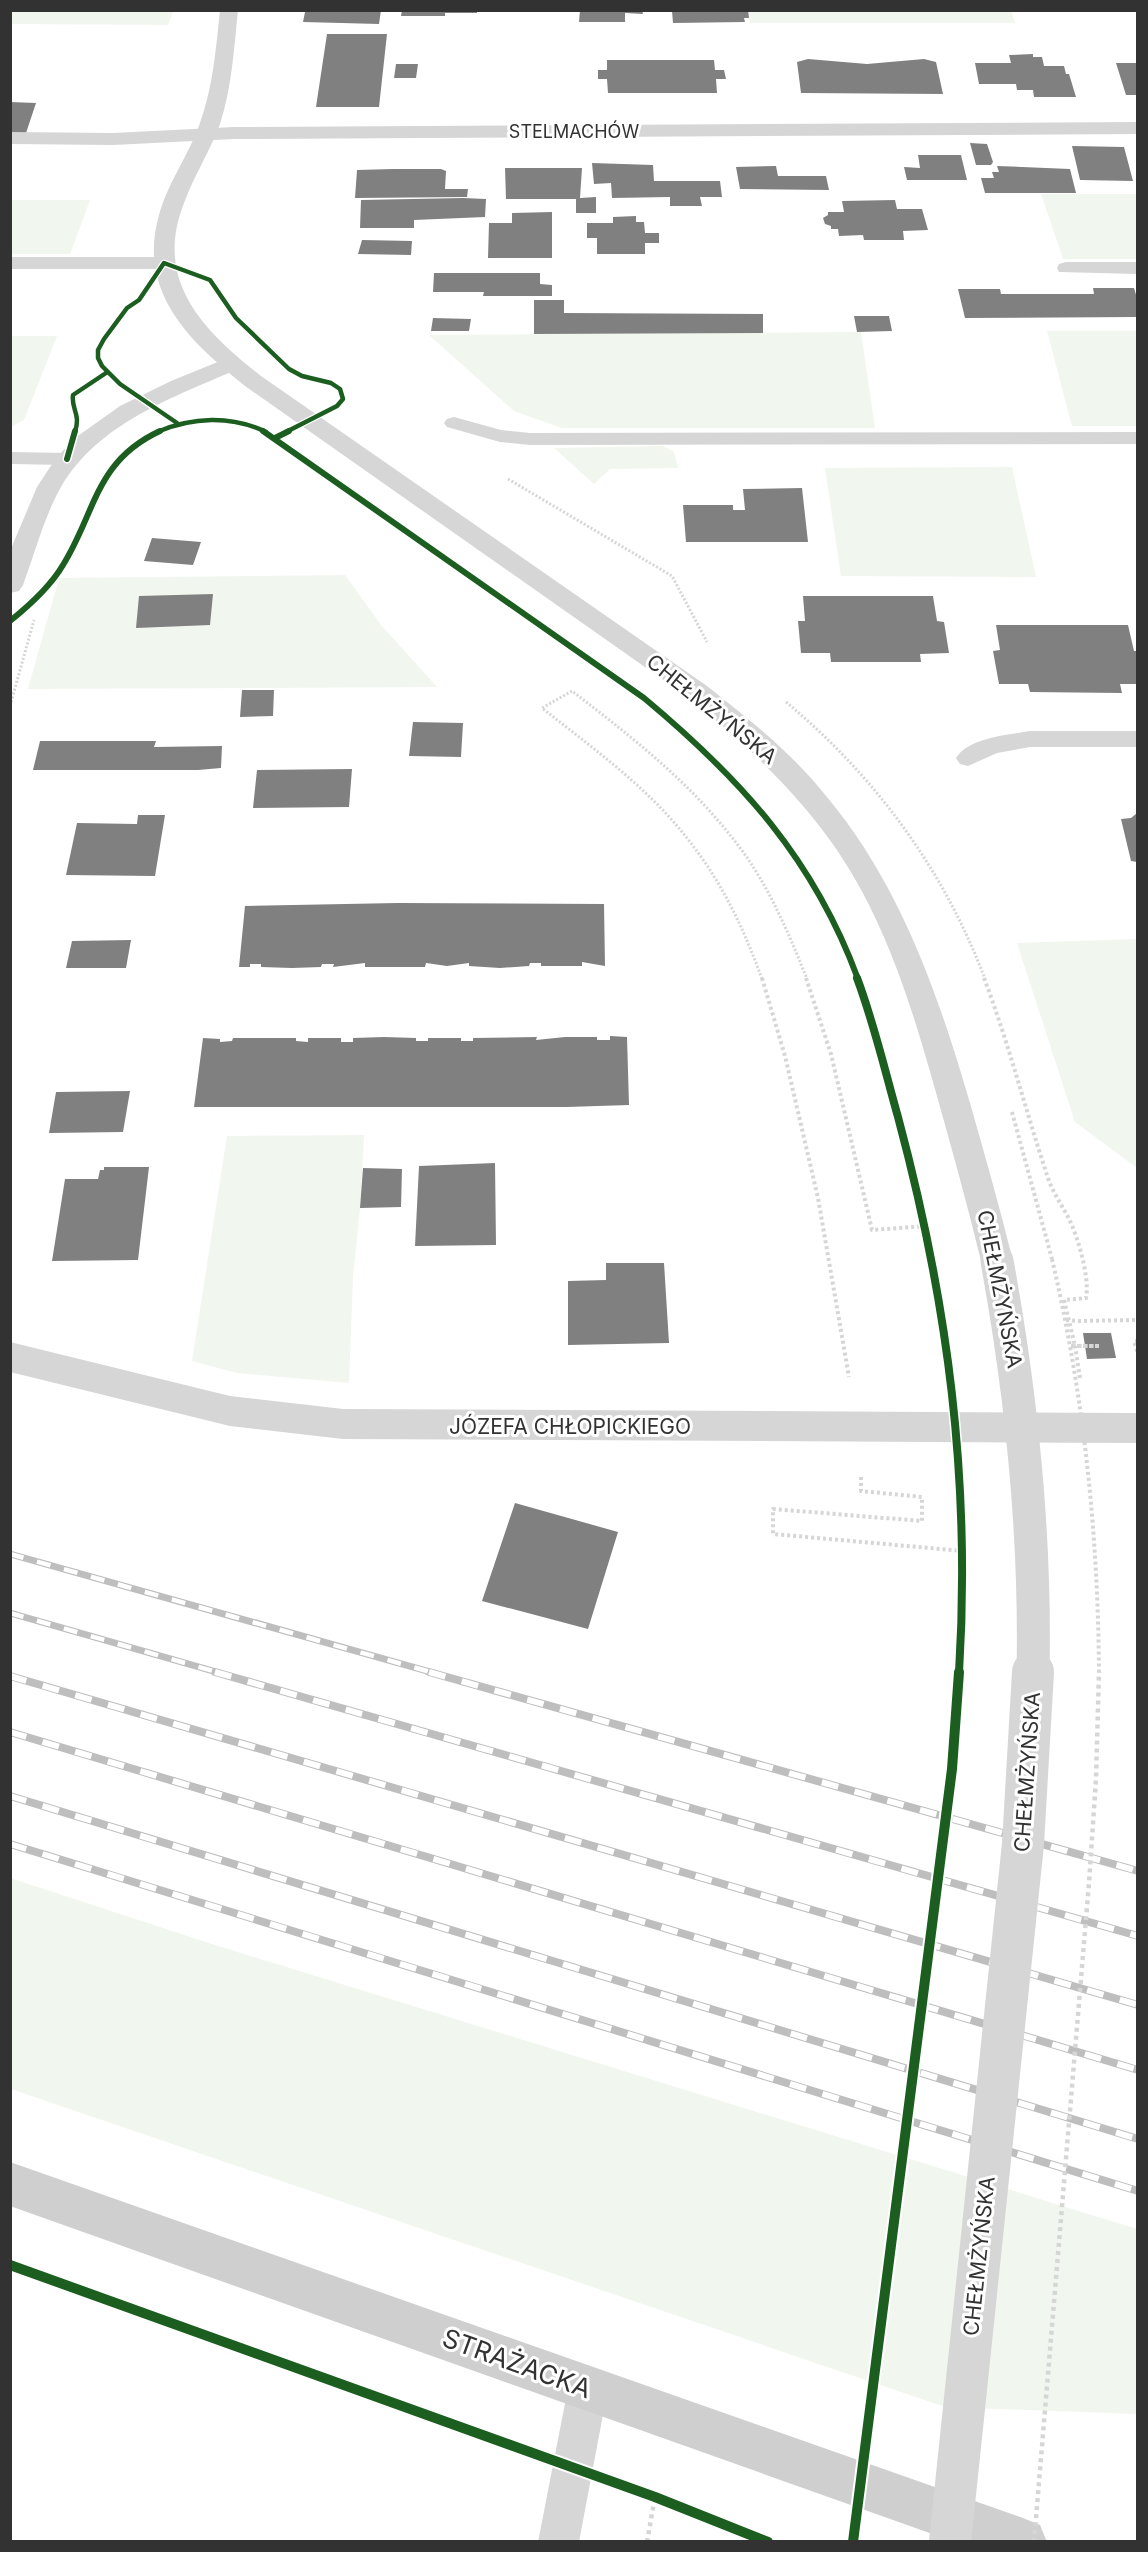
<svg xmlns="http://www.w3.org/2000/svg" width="1148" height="2552" font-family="Inter,sans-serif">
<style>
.green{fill:#f1f6ee}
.building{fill:#808080}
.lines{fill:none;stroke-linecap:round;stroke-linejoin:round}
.path-far2{stroke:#d6d6d6;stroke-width:3;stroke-dasharray:2 2;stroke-linecap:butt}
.path-far1{stroke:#d6d6d6;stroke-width:4;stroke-dasharray:3 3;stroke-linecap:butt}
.path{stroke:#d6d6d6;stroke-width:4.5;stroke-dasharray:4 4;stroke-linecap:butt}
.service{fill:#d6d6d6;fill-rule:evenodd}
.minor{fill:#d6d6d6;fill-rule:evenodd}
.tertiary{fill:#d6d6d6;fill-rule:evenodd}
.secondary{fill:#cfcfcf;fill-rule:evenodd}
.rail-far1-casing{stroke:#bebebe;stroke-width:7}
.rail-casing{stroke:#bebebe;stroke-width:8}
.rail-far1{stroke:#fff;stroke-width:4.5;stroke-dasharray:14;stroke-linecap:butt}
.rail{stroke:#fff;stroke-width:6;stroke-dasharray:17;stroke-linecap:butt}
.path-bridge-far1{stroke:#d6d6d6;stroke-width:4;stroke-dasharray:3 3;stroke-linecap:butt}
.path-bridge{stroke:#d6d6d6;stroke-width:4.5;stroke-dasharray:4 4;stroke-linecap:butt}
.tertiary-bridge-far1{stroke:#d6d6d6;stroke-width:33}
.tertiary-bridge{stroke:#d6d6d6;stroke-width:42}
.cycleway-far3-casing{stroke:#fff;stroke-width:7}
.cycleway-far2-casing{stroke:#fff;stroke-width:9}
.cycleway-far1-casing{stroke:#fff;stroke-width:11}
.cycleway-casing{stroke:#fff;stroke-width:14}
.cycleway-far3{stroke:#1b5e20;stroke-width:4.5}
.cycleway-far2{stroke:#1b5e20;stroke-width:6}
.cycleway-far1{stroke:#1b5e20;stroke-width:8}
.cycleway{stroke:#1b5e20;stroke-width:10}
.labels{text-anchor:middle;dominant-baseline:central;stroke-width:6;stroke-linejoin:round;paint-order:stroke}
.far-street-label{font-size:18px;fill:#323232;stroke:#fff}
.street-label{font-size:21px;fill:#323232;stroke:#fff}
.near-street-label{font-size:26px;fill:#323232;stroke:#fff}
</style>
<rect width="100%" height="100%" fill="#fff"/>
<path class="green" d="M 116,10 L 173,11 L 168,25 L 11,24 L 11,11 Z
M 1011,10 L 1015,23 L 750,23 L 748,11 Z
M 1041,194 L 1137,194 L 1137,259 L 1063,259 Z
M 11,200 L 90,200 L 70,254 L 11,254 Z
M 1047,331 L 1137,331 L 1137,426 L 1072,426 Z
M 861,332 L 875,428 L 562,428 L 514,411 L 429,335 Z
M 11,336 L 57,336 L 24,420 L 11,427 Z
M 663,446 L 674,452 L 678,468 L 610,469 L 594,484 L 554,448 Z
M 1012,467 L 1036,577 L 841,576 L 825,468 Z
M 345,575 L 381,625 L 437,687 L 28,689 L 59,578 Z
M 1137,939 L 1138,939 L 1137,1168 L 1075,1122 L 1017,943 Z
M 364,1135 L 360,1208 L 353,1277 L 349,1383 L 237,1373 L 192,1361 L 227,1136 Z
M 10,1878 L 218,1946 L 1137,2229 L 1137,2414 L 945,2407 L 11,2089 Z"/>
<path class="building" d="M 338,10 L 381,10 L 379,24 L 303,22 L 305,12 Z
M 402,10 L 477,10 L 477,13 L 445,13 L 445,16 L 401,16 Z
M 580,10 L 642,10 L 643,14 L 625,13 L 625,22 L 579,22 Z
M 748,10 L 749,18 L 744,18 L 745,22 L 673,23 L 672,11 Z
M 327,34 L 387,34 L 379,107 L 316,107 Z
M 1033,54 L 1033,57 L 1042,57 L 1044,66 L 1064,66 L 1066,74 L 1069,74 L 1076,97 L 1034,97 L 1033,90 L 1017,90 L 1016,84 L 979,84 L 975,63 L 1011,63 L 1009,55 Z
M 808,59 L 867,64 L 924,59 L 936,62 L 943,94 L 801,93 L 797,62 Z
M 607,60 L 714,60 L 715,70 L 724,70 L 726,79 L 716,79 L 717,93 L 608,93 L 607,79 L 598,79 L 598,70 L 607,70 Z
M 1116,63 L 1137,63 L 1137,95 L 1126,95 Z
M 396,64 L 418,64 L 416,78 L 394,78 Z
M 10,102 L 36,103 L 26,133 L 10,133 Z
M 970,143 L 987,144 L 993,162 L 991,165 L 976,165 Z
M 1072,146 L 1124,147 L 1133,181 L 1080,180 Z
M 918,155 L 961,155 L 967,180 L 907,180 L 904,167 L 920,168 Z
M 592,163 L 653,165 L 654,181 L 720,181 L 722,197 L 700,197 L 702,206 L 670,206 L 670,197 L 612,198 L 611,183 L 594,184 Z
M 776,166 L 778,176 L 826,176 L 829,190 L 740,189 L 736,167 Z
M 997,166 L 1070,169 L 1076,193 L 985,193 L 981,178 L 994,178 L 992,172 L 999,172 Z
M 505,168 L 582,168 L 580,198 L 596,197 L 596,213 L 576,213 L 576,199 L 506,199 Z
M 393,169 L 441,169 L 446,171 L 445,189 L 468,189 L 467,197 L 355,198 L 357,170 Z
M 463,198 L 486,199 L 485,217 L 414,220 L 414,228 L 360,228 L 361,200 Z
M 895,200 L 897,209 L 922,209 L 928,230 L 903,231 L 904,240 L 864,240 L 863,235 L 839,236 L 838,229 L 831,229 L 831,226 L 825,224 L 823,218 L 828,215 L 828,212 L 844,212 L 842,201 Z
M 552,212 L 552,258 L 488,258 L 489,223 L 512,223 L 512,213 Z
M 636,216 L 636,222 L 644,222 L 645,233 L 659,233 L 659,243 L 645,243 L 645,254 L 597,254 L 597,238 L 587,238 L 587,223 L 613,223 L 613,217 Z
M 362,240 L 412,241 L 411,255 L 358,254 Z
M 434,273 L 540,273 L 540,284 L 552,285 L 552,296 L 483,296 L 484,292 L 433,292 Z
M 1093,288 L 1134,288 L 1137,298 L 1137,317 L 965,318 L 958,289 L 1000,289 L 1001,294 L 1094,294 Z
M 534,300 L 564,300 L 564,313 L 763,314 L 763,333 L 534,334 Z
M 854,316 L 889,316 L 892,331 L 857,332 Z
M 433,318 L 471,319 L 469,331 L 431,331 Z
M 802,488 L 808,542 L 686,542 L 683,505 L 733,505 L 733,510 L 745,510 L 743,489 Z
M 152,538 L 201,542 L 193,565 L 144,561 Z
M 213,594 L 210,625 L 136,628 L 139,596 Z
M 803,596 L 933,596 L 937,621 L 944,622 L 949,653 L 920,654 L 921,662 L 831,662 L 830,653 L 801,653 L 798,621 L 805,621 Z
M 996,625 L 1128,625 L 1134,651 L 1137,651 L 1137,684 L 1120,684 L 1122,693 L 1030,692 L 1028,684 L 999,684 L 993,651 L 1000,650 Z
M 242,690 L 274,690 L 273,716 L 240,717 Z
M 413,722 L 463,723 L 461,757 L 409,756 Z
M 40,741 L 156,741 L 154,747 L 222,746 L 221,768 L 198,770 L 33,770 Z
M 352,769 L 349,807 L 253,808 L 257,770 Z
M 1137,813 L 1137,862 L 1131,861 L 1121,819 L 1131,818 Z
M 138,815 L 165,815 L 155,876 L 66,875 L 77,823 L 137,824 Z
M 398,903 L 604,904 L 605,966 L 582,962 L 582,966 L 541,966 L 541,963 L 530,963 L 529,966 L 500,968 L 469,966 L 469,963 L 447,966 L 426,963 L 425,967 L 365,967 L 365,963 L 333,967 L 334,964 L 322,964 L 321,967 L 292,968 L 261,967 L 261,964 L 250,964 L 250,967 L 239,967 L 245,906 Z
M 131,940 L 126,968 L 66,968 L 72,941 Z
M 610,1036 L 627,1037 L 629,1105 L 567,1107 L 194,1107 L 203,1038 L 220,1039 L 220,1042 L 232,1041 L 233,1038 L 296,1038 L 296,1041 L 308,1042 L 308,1038 L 341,1038 L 341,1042 L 353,1042 L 353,1038 L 384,1037 L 416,1038 L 416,1041 L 428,1041 L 428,1038 L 461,1038 L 461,1041 L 473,1041 L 473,1038 L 537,1037 L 536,1040 L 565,1037 L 597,1037 L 597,1040 L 610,1040 Z
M 130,1091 L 123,1132 L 49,1133 L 56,1092 Z
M 495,1163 L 496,1245 L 415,1246 L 419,1166 Z
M 104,1167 L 149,1167 L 138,1260 L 52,1261 L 65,1179 L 98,1179 L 100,1170 L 104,1170 Z
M 363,1168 L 402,1169 L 401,1207 L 360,1208 Z
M 606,1263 L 664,1263 L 669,1343 L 568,1345 L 568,1281 L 606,1280 Z
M 1083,1333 L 1111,1333 L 1116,1358 L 1087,1359 Z
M 515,1503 L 618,1532 L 588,1629 L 482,1601 Z"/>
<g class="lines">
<path class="path-far2" d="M 508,479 L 672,576 L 707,642
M 786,702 C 875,776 944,870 985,979
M 10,706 L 34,620
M 762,979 C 745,932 724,886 693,846 C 653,791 595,750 542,708 L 572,691 C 629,735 685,778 730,835 C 765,877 787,929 807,979"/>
<path class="path-far1" d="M 762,978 L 785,1056 L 818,1198 L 849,1377
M 806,978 L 831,1054 L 872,1230 L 926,1226
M 984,978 C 1009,1044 1026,1112 1048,1178 C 1053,1193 1062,1205 1069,1219 C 1078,1237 1090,1278 1086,1298 L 1064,1300 L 1075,1346
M 1012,1112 L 1052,1259
M 1078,1321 L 1138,1320
M 1138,1341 L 1134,1341 L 1138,1354
M 1080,1378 L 1075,1346 L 1099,1346
M 861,1477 L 861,1491 L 922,1497 L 922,1521 L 773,1509 L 773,1534 L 963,1551"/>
<path class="path" d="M 647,2542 L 655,2497"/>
<path class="service" d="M 10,257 L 164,257 L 171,259 L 173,263 L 171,267 L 164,269 L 10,269 Z
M 1066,262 L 1138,262 L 1138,274 L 1059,272 L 1057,268 L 1059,264 Z
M 454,417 L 501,430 L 530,433 L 1138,432 L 1138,444 L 530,445 L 500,442 L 447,427 L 444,423 L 447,419 Z
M 10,452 L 67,453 L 74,455 L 77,459 L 74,463 L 67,465 L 10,464 Z
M 1030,731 L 1138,731 L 1138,747 L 1030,747 L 997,753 L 968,766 L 960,764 L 956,758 C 969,737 1008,735 1030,731 Z
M 588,2368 L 602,2374 L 608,2388 L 579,2542 L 538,2542 L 568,2388 L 574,2374 Z"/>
<path class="minor" d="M 1138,122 L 1138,134 L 234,139 L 113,145 L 10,144 L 10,132 L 113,133 L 234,127 Z
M 230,357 L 238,359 L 241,364 L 238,369 C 174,397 98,423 61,487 C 44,517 35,553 23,585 L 19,591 L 10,593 L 10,551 L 37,487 L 56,458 L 75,438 L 120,406 L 171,381 Z
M 10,1342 L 230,1396 L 343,1409 L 1138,1413 L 1138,1443 L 343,1439 L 230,1426 L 10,1372 Z"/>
<path class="tertiary" d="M 220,10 L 238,10 C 234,48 232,87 220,124 C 210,151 194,176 184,203 C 153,282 204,331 261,376 L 707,686 C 750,720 793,754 827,797 C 901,886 938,994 970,1103 C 985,1156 1000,1208 1013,1261 L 1009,1271 L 997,1275 L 985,1271 L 981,1261 C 967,1203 951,1146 935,1089 C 911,1004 884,916 832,843 C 792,787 742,741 689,698 L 245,386 C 189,341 137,292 159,215 C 168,182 189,155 200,123 C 213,87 216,48 220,10 Z"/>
<path class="secondary" d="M 10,2162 L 1023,2518 L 1040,2525 L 1047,2542 L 955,2542 L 10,2206 Z"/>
<defs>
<path id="rail-far1" d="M 10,1554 L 434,1673
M 10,1613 L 220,1673"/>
<path id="rail" d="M 215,1672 L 1138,1936
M 429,1672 L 1138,1871
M 10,1676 L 1138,2005
M 10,1732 L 1138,2070
M 10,1796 L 1138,2139
M 10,1844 L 1138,2191"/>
</defs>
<use href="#rail-far1" class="rail-far1-casing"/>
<use href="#rail" class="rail-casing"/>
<use href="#rail-far1" class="rail-far1"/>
<use href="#rail" class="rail"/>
<path class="path-bridge-far1" d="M 1052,1259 C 1084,1396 1098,1533 1099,1673
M 1066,1320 L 1078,1321
M 1071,1346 L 1099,1346"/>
<path class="path-bridge" d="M 1034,2542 L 1089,1883 L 1096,1779 L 1099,1672"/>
<path class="tertiary-bridge-far1" d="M 997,1261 C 1022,1398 1036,1534 1033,1673"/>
<path class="tertiary-bridge" d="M 950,2542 L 1023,1844 L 1033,1672"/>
<defs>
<path id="cycleway-far3" d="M 177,423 L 120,384 L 102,366 L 98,358 L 98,350 L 104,339 L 127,308 L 139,300 L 164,263 L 210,280 L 236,318 L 289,369 L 302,376 L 331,383 L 340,389 L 343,399 L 337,406 L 286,432
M 75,432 C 81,413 71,410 73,395 L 106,373
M 157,432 C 192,417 231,415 266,432"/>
<path id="cycleway-far2" d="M 263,431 L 644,698 C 741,779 814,859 858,979
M 275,438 L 289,431
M 67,459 L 75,431
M 10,621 C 30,605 50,587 63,565 C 96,512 95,461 160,431"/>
<path id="cycleway-far1" d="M 857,978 C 874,1023 885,1071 898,1117 C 948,1303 971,1480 959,1673"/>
<path id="cycleway" d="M 10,2265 L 655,2497 L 768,2542
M 853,2542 L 952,1769 L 959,1672"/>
</defs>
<use href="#cycleway-far3" class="cycleway-far3-casing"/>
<use href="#cycleway-far2" class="cycleway-far2-casing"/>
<use href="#cycleway-far1" class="cycleway-far1-casing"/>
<use href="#cycleway" class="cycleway-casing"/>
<use href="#cycleway-far3" class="cycleway-far3"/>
<use href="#cycleway-far2" class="cycleway-far2"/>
<use href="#cycleway-far1" class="cycleway-far1"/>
<use href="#cycleway" class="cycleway"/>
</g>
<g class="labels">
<g class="far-street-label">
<text x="574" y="131">STELMACHÓW</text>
</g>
<g class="street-label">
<text transform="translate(712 709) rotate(39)">CHEŁMŻYŃSKA</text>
<text transform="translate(1000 1289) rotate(79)">CHEŁMŻYŃSKA</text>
<text x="570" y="1426">JÓZEFA CHŁOPICKIEGO</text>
<text transform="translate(1027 1772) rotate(-86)">CHEŁMŻYŃSKA</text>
<text transform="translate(979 2256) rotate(-84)">CHEŁMŻYŃSKA</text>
</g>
<g class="near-street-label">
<text transform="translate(517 2363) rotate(20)">STRAŻACKA</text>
</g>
</g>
<rect width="1148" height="2552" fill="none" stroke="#323232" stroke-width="24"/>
</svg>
